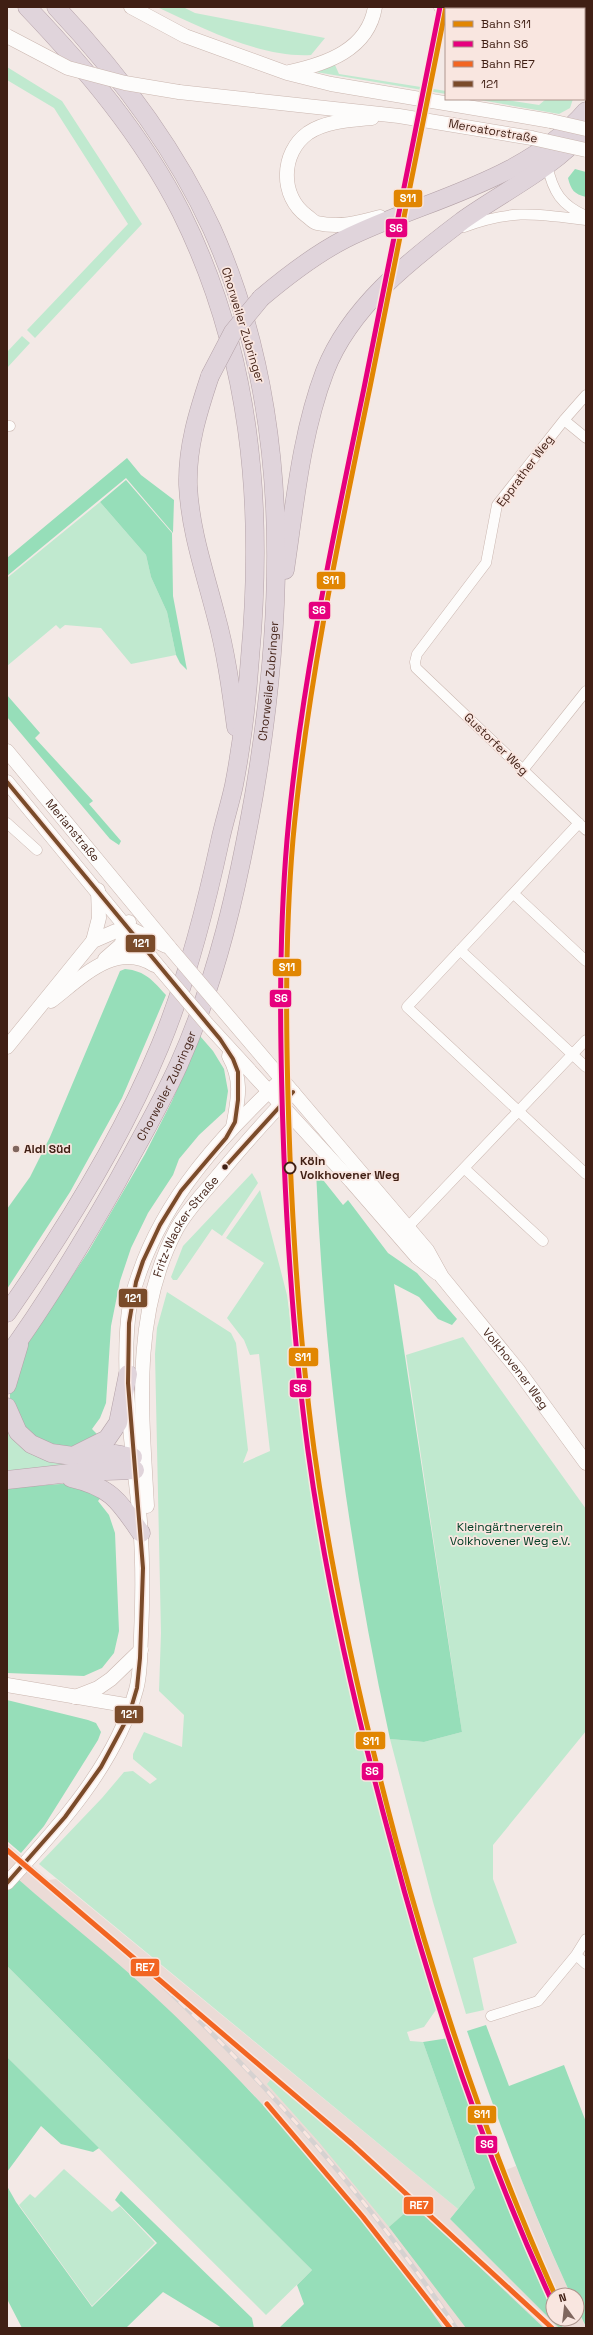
<svg xmlns="http://www.w3.org/2000/svg" width="593" height="2335" font-family="'Space Grotesk',sans-serif">
<style>
.built{fill:#ebdbd6}
.green{fill:#c0e9cf}
.forest{fill:#96deb9}
.lines{fill:none;stroke-linecap:round;stroke-linejoin:round}
.street-casing{stroke:#cab6af;stroke-width:11}
.secondary-casing{stroke:#cab6af;stroke-width:15}
.highway-casing{stroke:#b4a2a8;stroke-width:19}
.street{stroke:#fdfcfb;stroke-width:10}
.secondary{stroke:#fdfcfb;stroke-width:14}
.highway{stroke:#e0d4db;stroke-width:18}
.rail-casing{stroke:#d6d2d1;stroke-width:4.5}
.rail{stroke:#f9e6e0;stroke-width:3;stroke-dasharray:9;stroke-linecap:butt}
.secondary-bridge-casing{stroke:#cab6af;stroke-width:15;stroke-linecap:butt}
.highway-bridge-casing{stroke:#b4a2a8;stroke-width:19;stroke-linecap:butt}
.secondary-bridge{stroke:#fdfcfb;stroke-width:14}
.highway-bridge{stroke:#e0d4db;stroke-width:18}
.bus-1-casing{stroke:#f9e6e0;stroke-width:7}
.bus-1{stroke:#7a4b2a;stroke-width:4}
.rail-1-casing{stroke:#f9e6e0;stroke-width:8}
.rail-2-casing{stroke:#f9e6e0;stroke-width:8}
.rail-3-casing{stroke:#f9e6e0;stroke-width:8}
.rail-1{stroke:#e18602;stroke-width:5}
.rail-2{stroke:#e6007e;stroke-width:5}
.rail-3{stroke:#f26522;stroke-width:5}
.poi-dot{fill:#7f665e;stroke:#f9e6e0;stroke-width:1.5}
.bus-dot{fill:#401f14;stroke:#f9e6e0;stroke-width:1.5}
.stop-dot{fill:#f9e6e0;stroke:#401f14;stroke-width:2}
.labels{text-anchor:middle;dominant-baseline:central;stroke-width:3.5;stroke-linejoin:round;paint-order:stroke}
.street-label{font-size:12px;fill:#401f14;stroke:#f9e6e0}
.poi-label{font-size:12px;font-weight:bold;fill:#401f14;stroke:#f9e6e0;text-anchor:start}
.stop-label{font-size:12px;font-weight:bold;fill:#401f14;stroke:#f9e6e0;text-anchor:start}
.park-label{font-size:12px;fill:#034027;stroke:#f9e6e0}
.line-badge{stroke:#f9e6e0;stroke-width:1.5}
.badge-label{font-size:11px;text-anchor:middle;font-weight:bold;fill:#fff}
</style>
<rect width="100%" height="100%" fill="#f3e9e6"/>
<path class="built" d="M 7,1843 L 49,1880 L 56,1879 L 458,2209 L 450,2219 L 559,2328 L 443,2328 L 361,2219 L 305,2152 L 250,2091 L 152,1994 L 7,1870 Z
M 516,2166 L 545,2238 L 571,2295 L 553,2295 L 553,2306 L 498,2173 Z
M 577,2308 L 586,2328 L 563,2328 L 559,2319 L 577,2319 Z"/>
<path class="green" d="M 157,7 L 183,7 L 195,13 L 325,38 L 311,55 C 261,58 202,28 157,7 Z
M 335,65 L 339,74 L 446,91 L 446,94 L 316,72 Z
M 7,67 L 62,101 L 142,224 L 35,338 L 27,330 L 128,224 L 54,108 L 7,80 Z
M 475,99 L 499,99 L 539,105 L 546,99 L 573,99 L 570,108 L 559,114 Z
M 22,336 L 30,343 L 7,368 L 7,352 Z
M 100,502 L 146,555 L 151,577 L 167,612 L 176,655 L 131,664 L 101,628 L 65,625 L 60,629 L 56,625 L 7,666 L 7,578 Z
M 252,1173 L 258,1183 L 222,1236 L 212,1229 L 177,1280 L 173,1280 L 171,1277 L 183,1246 Z
M 260,1190 L 287,1295 L 315,1503 L 344,1649 L 392,1846 L 438,2007 L 424,2027 L 407,2032 L 410,2041 L 423,2042 L 475,2188 L 458,2209 L 39,1864 L 102,1798 L 124,1772 L 133,1771 L 150,1784 L 157,1779 L 133,1759 L 133,1754 L 144,1732 L 182,1747 L 184,1715 L 159,1691 L 161,1633 L 155,1354 L 157,1328 L 167,1292 L 231,1333 L 236,1343 L 248,1450 L 243,1463 L 270,1451 L 259,1354 L 250,1355 L 244,1340 L 227,1318 L 264,1263 L 226,1238 Z
M 463,1337 L 586,1509 L 586,1731 L 493,1845 L 493,1879 L 517,1943 L 473,1958 L 484,2010 L 466,2014 L 433,1902 L 390,1739 L 424,1742 L 462,1732 L 406,1355 Z
M 7,1424 L 108,1459 L 7,1473 Z
M 7,1966 L 312,2270 L 266,2315 L 7,2057 Z
M 272,2078 L 335,2132 L 414,2205 L 389,2227 L 318,2141 L 267,2084 Z
M 64,2169 L 112,2212 L 120,2206 L 155,2243 L 92,2306 L 19,2205 L 30,2194 L 35,2198 Z"/>
<path class="forest" d="M 575,169 L 586,172 L 586,197 C 574,194 571,190 568,178 Z
M 127,458 L 141,475 L 174,500 L 173,533 L 126,478 L 7,576 L 7,558 Z
M 126,480 L 172,533 L 173,596 L 187,670 L 180,663 L 176,655 L 167,612 L 151,577 L 146,555 L 100,502 Z
M 7,695 L 40,733 L 35,738 L 93,801 L 89,804 L 121,841 L 119,845 L 110,839 L 7,717 Z
M 125,969 C 146,971 153,981 166,995 L 122,1098 L 70,1192 L 7,1289 L 7,1209 L 30,1177 L 50,1137 L 120,971 Z
M 200,1036 L 213,1051 L 224,1069 L 228,1091 L 225,1111 L 199,1135 L 179,1159 L 173,1175 L 148,1213 L 131,1248 L 120,1281 L 111,1326 L 106,1403 L 100,1418 L 92,1429 L 99,1436 L 70,1450 L 28,1436 L 10,1399 L 10,1388 L 24,1349 L 88,1252 L 145,1154 L 172,1101 Z
M 316,1171 L 343,1205 L 348,1200 L 388,1253 L 417,1273 L 457,1319 L 452,1325 L 438,1319 L 419,1297 L 394,1284 L 462,1732 L 424,1742 L 390,1739 C 349,1552 324,1362 316,1171 Z
M 74,1483 L 104,1494 L 98,1501 L 109,1515 L 115,1533 L 119,1631 L 114,1653 L 102,1668 L 84,1676 L 7,1673 L 7,1488 Z
M 7,1700 L 88,1720 L 96,1723 L 101,1732 L 98,1740 L 44,1826 L 21,1853 L 7,1841 Z
M 18,1879 C 62,1918 109,1954 153,1995 C 260,2095 359,2207 443,2328 L 279,2328 L 304,2304 L 297,2285 L 312,2270 L 7,1966 L 7,1891 Z
M 486,2025 L 509,2086 L 564,2065 L 586,2122 L 586,2327 L 577,2308 L 577,2295 L 571,2295 C 531,2209 498,2121 467,2031 Z
M 449,2038 L 498,2173 L 553,2306 L 553,2319 L 559,2319 L 563,2328 L 559,2328 L 450,2219 L 475,2188 L 423,2042 Z
M 7,2057 L 99,2148 L 93,2152 L 61,2144 L 41,2126 L 7,2172 Z
M 7,2186 L 16,2202 L 92,2307 L 157,2243 L 115,2200 L 121,2191 L 252,2318 L 254,2328 L 222,2328 L 163,2292 L 126,2328 L 22,2328 L 7,2299 Z
M 414,2205 L 544,2328 L 466,2328 L 389,2227 Z"/>
<g class="lines">
<defs>
<path id="street" d="M 547,165 C 553,192 561,205 586,216
M 464,227 C 512,209 537,214 586,220
M 586,395 L 564,420 L 497,505 L 486,563 L 417,654 L 415,662 L 416,668 L 586,830
M 564,420 L 586,438
M 7,426 L 10,426
M 523,770 L 586,691
M 7,823 L 37,850
M 579,823 L 407,1007 L 586,1174
M 514,894 L 586,961
M 460,950 L 586,1067
M 465,1169 L 543,1241
M 406,1232 L 407,1228 L 586,1040
M 576,1955 L 586,1964
M 491,2016 L 538,2001 L 576,1955 L 586,1939"/>
<g id="secondary">
<path d="M 131,7 L 185,36 L 287,73 L 331,84 L 551,121"/>
<path d="M 441,7 L 446,9"/>
<path d="M 472,7 L 476,9"/>
<path d="M 584,49 L 586,50"/>
<path d="M 584,67 L 586,68"/>
<path d="M 289,72 C 326,64 368,50 375,7"/>
<path d="M 179,92 L 399,116 L 532,138"/>
<path d="M 372,118 C 351,120 326,121 308,133 C 280,153 280,197 307,216 C 310,218 313,222 317,223 C 339,228 358,223 380,217"/>
<path id="s1" d="M 7,751 L 170,948"/>
<path d="M 7,782 L 162,971"/>
<path d="M 93,941 L 99,918 L 98,890"/>
<path d="M 105,959 L 121,945 L 129,922"/>
<path d="M 51,1001 C 80,979 116,940 154,965"/>
<path id="s2" d="M 216,1002 L 427,1250 L 442,1277 L 518,1370 L 586,1463"/>
<path d="M 207,1024 L 351,1181 L 417,1257 L 437,1273"/>
<path d="M 7,1047 L 93,941 L 116,931 L 129,928 L 166,946"/>
<path d="M 229,1056 C 243,1081 238,1100 233,1127"/>
<path id="s3" d="M 147,1506 C 142,1413 131,1316 176,1230 C 186,1211 202,1195 216,1178 C 241,1148 266,1119 293,1092"/>
<path d="M 7,1685 L 131,1706"/>
<path d="M 75,1697 L 98,1688 L 111,1679 L 141,1650"/>
<path d="M 7,1883 C 58,1828 116,1764 136,1690 C 141,1673 140,1653 141,1636 C 143,1594 143,1552 139,1510 C 132,1445 120,1368 130,1303 C 132,1295 135,1286 138,1277 C 164,1198 222,1135 282,1079"/>
</g>
<g id="highway">
<path d="M 261,298 C 287,276 314,255 345,239 C 426,199 523,183 586,111"/>
<path d="M 210,376 C 198,412 187,447 188,485 C 190,530 205,573 216,616 C 226,652 231,690 236,727"/>
<path d="M 285,570 C 295,503 301,434 325,371 C 350,307 409,261 462,221 C 504,191 552,169 586,130"/>
<path d="M 7,1313 C 65,1230 121,1140 160,1046 C 187,981 205,910 220,841 C 224,822 230,804 234,785 C 242,744 247,700 250,658 C 264,503 251,353 181,212 C 142,135 86,69 27,7"/>
<path id="s4" d="M 7,1357 C 48,1301 83,1242 117,1182 C 138,1143 161,1104 179,1064 C 217,979 238,886 254,795 C 286,606 292,407 212,229 C 174,146 118,73 56,7"/>
<path d="M 7,1385 L 19,1345"/>
<path d="M 7,1407 L 18,1432 L 31,1444 L 51,1453 L 73,1456 L 107,1439 L 118,1423 L 128,1374"/>
<path d="M 82,1455 L 116,1454 L 133,1457"/>
<path d="M 71,1478 C 111,1487 119,1501 141,1533"/>
<path d="M 7,1480 L 79,1472 L 135,1470"/>
</g>
</defs>
<use href="#street" class="street-casing"/>
<use href="#secondary" class="secondary-casing"/>
<use href="#highway" class="highway-casing"/>
<use href="#street" class="street"/>
<use href="#secondary" class="secondary"/>
<use href="#highway" class="highway"/>
<defs>
<path id="rail" d="M 100,1928 C 233,2046 357,2180 456,2328
M 401,2265 L 447,2328"/>
</defs>
<use href="#rail" class="rail-casing"/>
<use href="#rail" class="rail"/>
<defs>
<path id="secondary-bridge" d="M 7,36 L 68,68 L 125,83 L 179,92
M 551,121 L 586,129
M 532,138 L 586,150
M 170,948 L 216,1002
M 162,971 L 207,1024"/>
<path id="highway-bridge" d="M 210,376 L 233,332 L 261,298"/>
</defs>
<use href="#secondary-bridge" class="secondary-bridge-casing"/>
<use href="#highway-bridge" class="highway-bridge-casing"/>
<use href="#secondary-bridge" class="secondary-bridge"/>
<use href="#highway-bridge" class="highway-bridge"/>
<defs>
<path id="bus-1" d="M 7,782 L 220,1039 L 233,1059 L 238,1072 L 238,1100 L 235,1122 L 226,1138 L 181,1191 L 160,1225 L 143,1261 L 136,1282 L 129,1323 L 128,1383 L 143,1568 L 140,1658 L 137,1688 L 129,1715 L 101,1767 L 65,1817 L 7,1883
M 225,1167 L 293,1092"/>
</defs>
<use href="#bus-1" class="bus-1-casing"/>
<use href="#bus-1" class="bus-1"/>
<defs>
<path id="rail-1" d="M 446,7 C 421,134 396,261 370,387 C 339,537 307,687 293,839 C 284,945 286,1051 290,1157 C 294,1254 301,1352 314,1449 C 332,1581 362,1712 396,1840 C 438,1996 489,2148 555,2295"/>
<path id="rail-2" d="M 440,7 C 415,134 390,261 364,388 C 333,538 300,688 287,840 C 278,946 280,1052 284,1158 C 288,1256 295,1354 308,1451 C 326,1583 356,1714 391,1842 C 432,1998 483,2150 550,2297"/>
<path id="rail-3" d="M 7,1850 L 352,2144 L 552,2328
M 267,2104 L 363,2217 L 450,2328"/>
</defs>
<use href="#rail-1" class="rail-1-casing"/>
<use href="#rail-2" class="rail-2-casing"/>
<use href="#rail-3" class="rail-3-casing"/>
<use href="#rail-1" class="rail-1"/>
<use href="#rail-2" class="rail-2"/>
<use href="#rail-3" class="rail-3"/>
</g>
<circle class="poi-dot" cx="16" cy="1149" r="4"/>
<circle class="bus-dot" cx="225" cy="1167" r="3.5"/>
<circle class="stop-dot" cx="290" cy="1168" r="5.5"/>
<g class="labels">
<g class="street-label">
<text transform="translate(493 131) rotate(10)">Mercatorstraße</text>
<text transform="translate(243 325) rotate(73)">Chorweiler Zubringer</text>
<text transform="translate(525 471) rotate(-53)">Epprather Weg</text>
<text stroke="none"><textPath href="#s4" startOffset="735">Chorweiler Zubringer</textPath></text>
<text transform="translate(496 744) rotate(44)">Gustorfer Weg</text>
<text stroke="none"><textPath href="#s1" startOffset="103">Merianstraße</textPath></text>
<text stroke="none"><textPath href="#s4" startOffset="315">Chorweiler Zubringer</textPath></text>
<text stroke="none"><textPath href="#s3" startOffset="289">Fritz-Wacker-Straße</textPath></text>
<text stroke="none"><textPath href="#s2" startOffset="474">Volkhovener Weg</textPath></text>
</g>
<g class="poi-label">
<text x="24" y="1149">Aldi Süd</text>
</g>
<g class="stop-label">
<text x="300" y="1161">Köln<tspan x="300" dy="14">Volkhovener Weg</tspan></text>
</g>
<g class="park-label">
<text x="510" y="1527">Kleingärtnerverein<tspan x="510" dy="14">Volkhovener Weg e.V.</tspan></text>
</g>
</g>
<g class="line-badge">
<rect x="393" y="189" width="30" height="19" rx="4" fill="#e18602"/>
<rect x="385" y="218" width="23" height="20" rx="4" fill="#e6007e"/>
<rect x="316" y="571" width="30" height="19" rx="4" fill="#e18602"/>
<rect x="308" y="601" width="23" height="19" rx="4" fill="#e6007e"/>
<rect x="125" y="934" width="31" height="19" rx="4" fill="#7a4b2a"/>
<rect x="272" y="958" width="30" height="19" rx="4" fill="#e18602"/>
<rect x="269" y="989" width="23" height="19" rx="4" fill="#e6007e"/>
<rect x="118" y="1288" width="30" height="20" rx="4" fill="#7a4b2a"/>
<rect x="288" y="1347" width="31" height="20" rx="4" fill="#e18602"/>
<rect x="289" y="1379" width="23" height="19" rx="4" fill="#e6007e"/>
<rect x="114" y="1705" width="30" height="19" rx="4" fill="#7a4b2a"/>
<rect x="355" y="1731" width="31" height="19" rx="4" fill="#e18602"/>
<rect x="361" y="1762" width="23" height="19" rx="4" fill="#e6007e"/>
<rect x="130" y="1958" width="30" height="19" rx="4" fill="#f26522"/>
<rect x="467" y="2105" width="30" height="19" rx="4" fill="#e18602"/>
<rect x="475" y="2135" width="23" height="19" rx="4" fill="#e6007e"/>
<rect x="403" y="2196" width="31" height="19" rx="4" fill="#f26522"/>
</g>
<g class="badge-label">
<text x="408" y="202">S11</text>
<text x="396" y="232">S6</text>
<text x="331" y="584">S11</text>
<text x="319" y="614">S6</text>
<text x="141" y="947">121</text>
<text x="287" y="971">S11</text>
<text x="281" y="1002">S6</text>
<text x="133" y="1302">121</text>
<text x="303" y="1361">S11</text>
<text x="300" y="1392">S6</text>
<text x="129" y="1718">121</text>
<text x="371" y="1745">S11</text>
<text x="372" y="1775">S6</text>
<text x="145" y="1971">RE7</text>
<text x="482" y="2118">S11</text>
<text x="487" y="2148">S6</text>
<text x="419" y="2209">RE7</text>
</g>
<rect width="593" height="2335" fill="none" stroke="#401f14" stroke-width="16"/>
<rect x="445" y="8" width="140" height="92" fill="#f9e6e0" stroke="#af968e"/>
<rect x="453" y="21" width="20" height="6" fill="#e18602" stroke="#af968e"/>
<text x="481" y="28" font-size="12" fill="#401f14">Bahn S11</text>
<rect x="453" y="41" width="20" height="6" fill="#e6007e" stroke="#af968e"/>
<text x="481" y="48" font-size="12" fill="#401f14">Bahn S6</text>
<rect x="453" y="61" width="20" height="6" fill="#f26522" stroke="#af968e"/>
<text x="481" y="68" font-size="12" fill="#401f14">Bahn RE7</text>
<rect x="453" y="81" width="20" height="6" fill="#7a4b2a" stroke="#af968e"/>
<text x="481" y="88" font-size="12" fill="#401f14">121</text>
<g transform="translate(565 2307) rotate(345)"><circle r="19" fill="#f9e6e0" stroke="#af968e"/>
<path d="M0-3L7 15L0 10L-7 15Z" fill="#7f665e"/>
<text y="-6" font-size="11" font-weight="bold" text-anchor="middle" fill="#401f14">N</text>
</g>
</svg>
